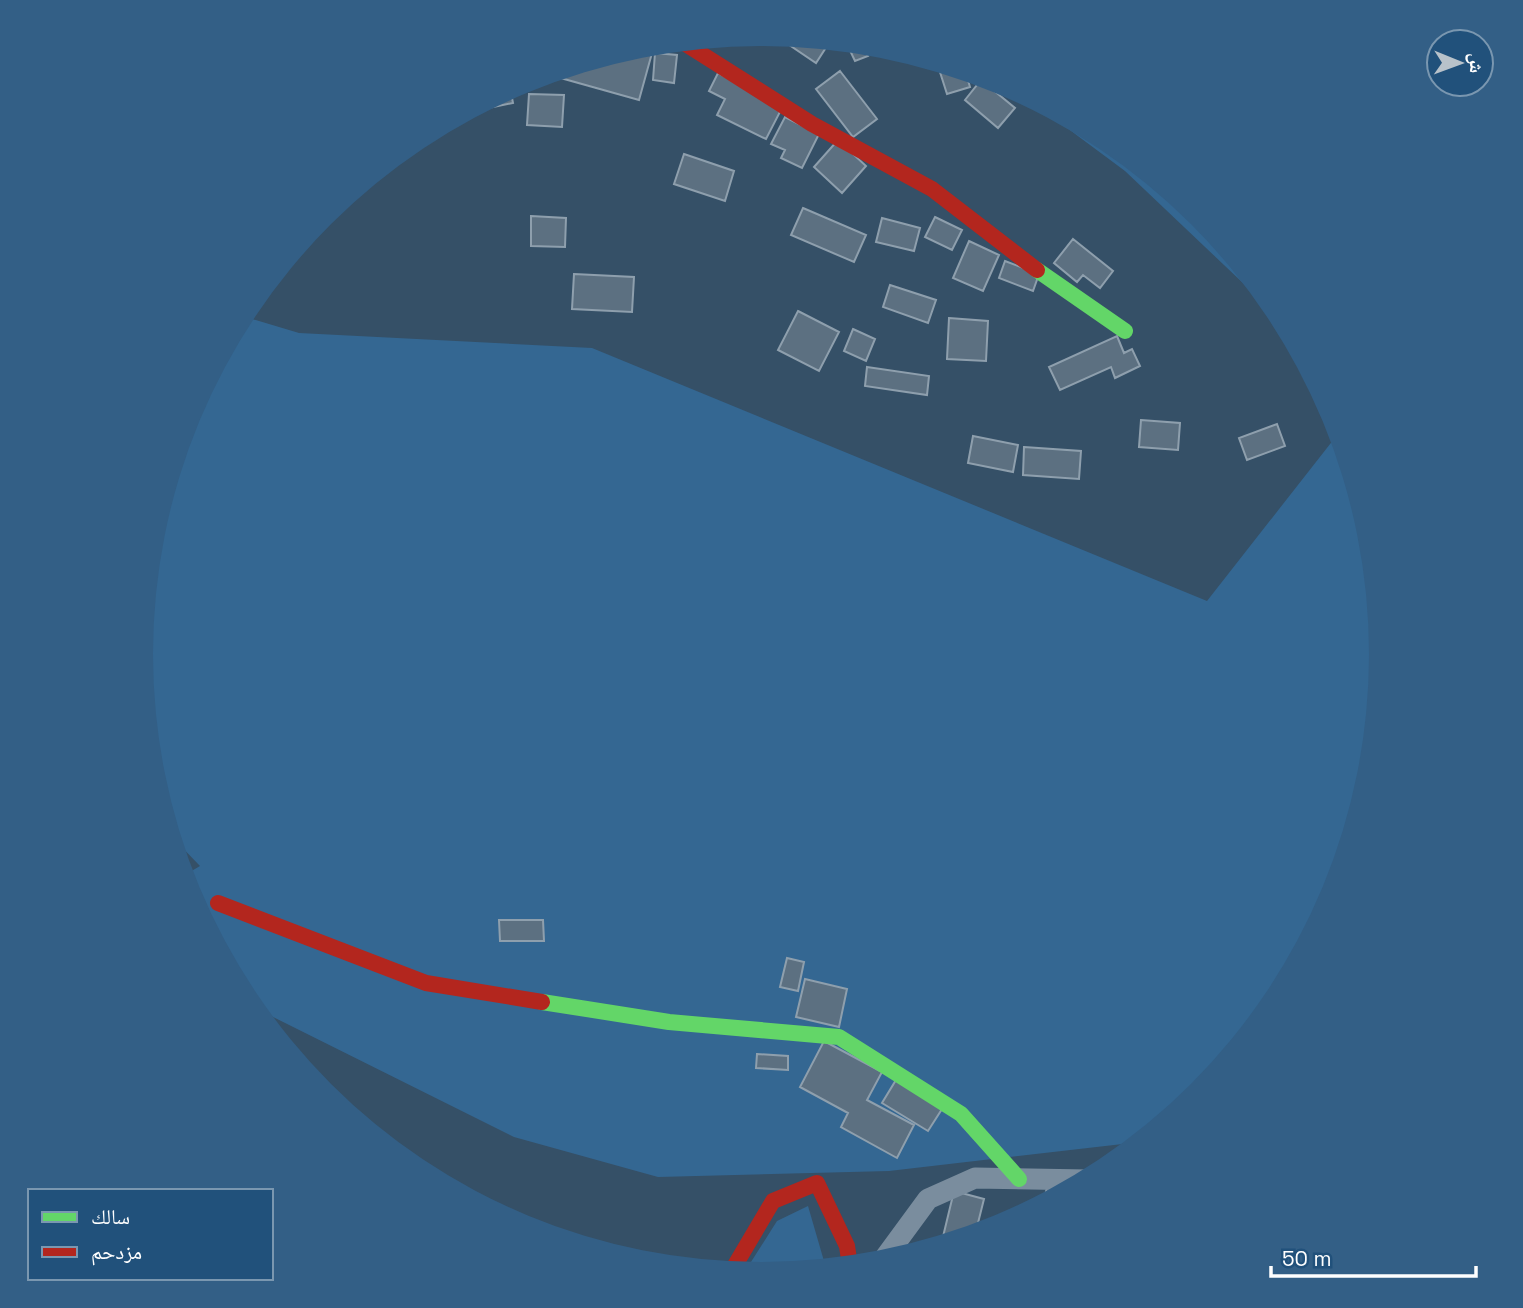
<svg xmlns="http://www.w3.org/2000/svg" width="1523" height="1308" font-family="'Space Grotesk','Noto Naskh Arabic',sans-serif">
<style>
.green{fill:#346792}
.building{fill:#5c7081;stroke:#8e9fad;stroke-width:2}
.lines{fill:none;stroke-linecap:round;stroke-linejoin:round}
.street{stroke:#7a8d9e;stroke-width:21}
.fast{stroke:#63d668;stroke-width:16}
.jam{stroke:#b3261e;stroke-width:16}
</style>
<rect width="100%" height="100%" fill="#355067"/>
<path class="green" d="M 1016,90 L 1107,138 L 1201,215 L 1278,309 L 1335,417 L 1370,533 L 1382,654 L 1370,776 L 1335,892 L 1277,999 L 1200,1093 L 1140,1142 L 889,1171 L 658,1177 L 514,1137 L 251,1006 L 188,891 L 183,876 L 200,866 L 172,837 L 153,775 L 141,654 L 153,533 L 188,416 L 242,316 L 299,333 L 592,348 L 1207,601 L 1334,439 L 1284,322 L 1125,171 Z
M 808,1206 L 826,1268 L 761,1275 L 744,1273 L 777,1221 Z"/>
<path class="building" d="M 773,34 L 817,39 L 827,46 L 816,63 Z
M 846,42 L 862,43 L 868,56 L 855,61 Z
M 632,48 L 652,53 L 639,100 L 557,77 L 559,70 Z
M 655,53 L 677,55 L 674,83 L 653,80 Z
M 950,66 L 965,70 L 970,87 L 947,94 L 939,69 Z
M 840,71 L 877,119 L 853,137 L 816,89 Z
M 718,73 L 783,106 L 766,139 L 717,115 L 725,99 L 709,91 Z
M 981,80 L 1015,108 L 998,128 L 965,100 Z
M 510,88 L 513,103 L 493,107 L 491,98 Z
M 529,94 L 564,95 L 562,127 L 527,125 Z
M 785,117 L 819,134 L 802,168 L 781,158 L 785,150 L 771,144 Z
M 838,140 L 866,166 L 842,193 L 814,167 Z
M 684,154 L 734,171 L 725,201 L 674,184 Z
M 803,208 L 866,235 L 854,262 L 791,235 Z
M 531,216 L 566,218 L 565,247 L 531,246 Z
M 935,217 L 962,230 L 952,250 L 925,237 Z
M 882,218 L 920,228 L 914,251 L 876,242 Z
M 1073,239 L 1113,271 L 1100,288 L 1083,275 L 1077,282 L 1054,263 Z
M 969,241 L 999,255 L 983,291 L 953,278 Z
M 1005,261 L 1039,274 L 1033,291 L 999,278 Z
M 574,274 L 634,277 L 632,312 L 572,309 Z
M 890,285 L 936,300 L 928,323 L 883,307 Z
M 798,311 L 839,332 L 819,371 L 778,350 Z
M 949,318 L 988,321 L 986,361 L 947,359 Z
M 853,329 L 875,339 L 866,361 L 844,351 Z
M 1117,336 L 1124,353 L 1132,349 L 1140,366 L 1115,378 L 1111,367 L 1060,390 L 1049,367 Z
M 867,367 L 929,376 L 927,395 L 865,386 Z
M 1141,420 L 1180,423 L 1178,450 L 1139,447 Z
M 1277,424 L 1285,446 L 1247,460 L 1239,438 Z
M 973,436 L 1018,445 L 1013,472 L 968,463 Z
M 1024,447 L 1081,451 L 1079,479 L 1023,475 Z
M 499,920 L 543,920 L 544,941 L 500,941 Z
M 787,958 L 804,962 L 798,991 L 780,987 Z
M 805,979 L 847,989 L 839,1027 L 796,1017 Z
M 824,1041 L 882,1072 L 867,1100 L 914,1125 L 897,1158 L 841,1127 L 848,1113 L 800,1087 Z
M 757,1054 L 788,1056 L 788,1070 L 756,1068 Z
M 896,1080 L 942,1109 L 928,1131 L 882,1103 Z
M 1049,1182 L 1072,1189 L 1042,1204 Z
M 954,1191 L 984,1199 L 975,1235 L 941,1245 Z"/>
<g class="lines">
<path class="street" d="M 881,1263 L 928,1199 L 975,1178 L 1088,1180"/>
<path class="fast" d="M 1037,270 L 1125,331
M 542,1002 L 669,1022 L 839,1037 L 961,1114 L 1019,1179"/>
<path class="jam" d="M 681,41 L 812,124 L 932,189 L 1037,270
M 218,903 L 426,983 L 542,1002
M 731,1272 L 773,1201 L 817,1183 L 847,1246 L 850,1266"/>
</g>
<path d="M0 0H1523V1308H0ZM153 654a608 608 0 1 1 1216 0a608 608 0 1 1-1216 0Z" fill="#335f86" fill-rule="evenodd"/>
<rect x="28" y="1189" width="245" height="91" fill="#21517b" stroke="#7a97b0" stroke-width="2"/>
<rect x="42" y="1212" width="35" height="10" fill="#63d668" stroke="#7a97b0" stroke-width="2"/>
<text x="91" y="1224" font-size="21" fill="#ffffff">سالك</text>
<rect x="42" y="1247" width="35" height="10" fill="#b3261e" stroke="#7a97b0" stroke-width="2"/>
<text x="91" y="1259" font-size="21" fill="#ffffff">مزدحم</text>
<g transform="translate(1460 63) rotate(91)"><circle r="33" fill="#21517b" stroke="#7a97b0" stroke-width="2"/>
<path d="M0-5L12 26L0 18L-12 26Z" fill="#b8c2ca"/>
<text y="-10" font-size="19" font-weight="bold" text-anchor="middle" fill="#ffffff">ش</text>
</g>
<path d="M1271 1266v10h205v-10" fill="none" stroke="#ffffff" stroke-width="3.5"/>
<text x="1282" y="1266" font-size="21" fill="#ffffff" stroke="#21517b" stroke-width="5" paint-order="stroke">50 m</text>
</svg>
